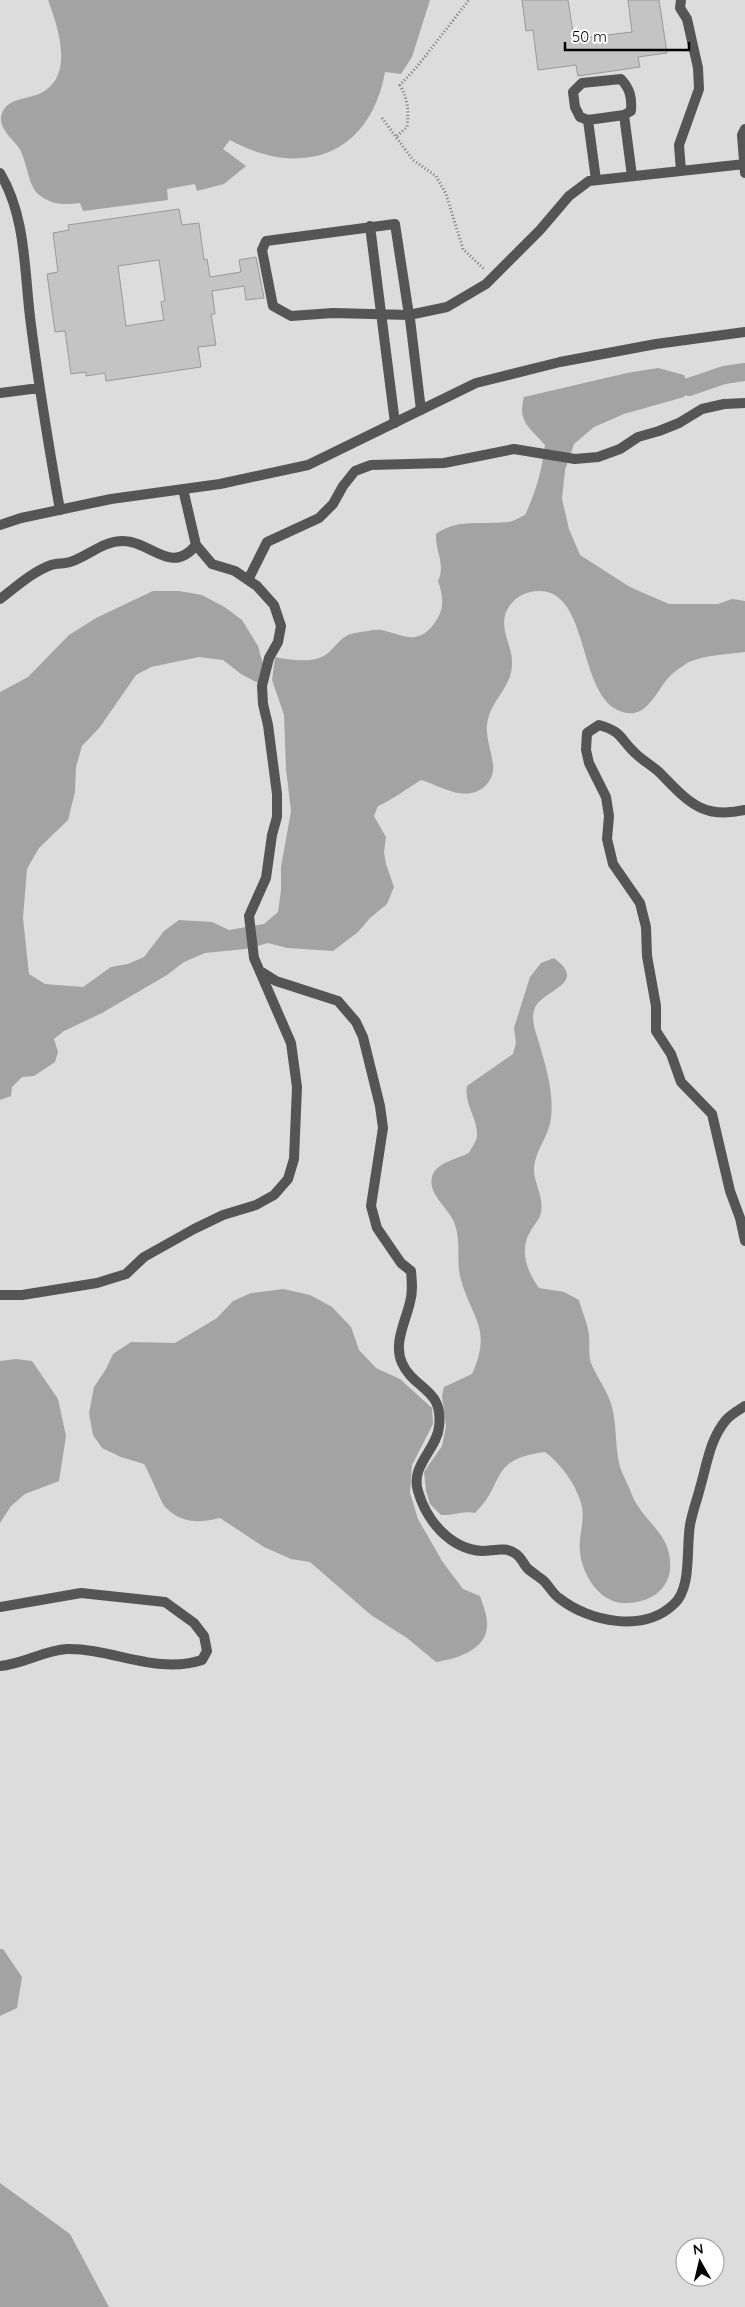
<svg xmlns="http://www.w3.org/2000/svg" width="745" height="2307" font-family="Quicksand,sans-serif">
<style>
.green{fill:#dcdcdc;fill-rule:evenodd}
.water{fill:#a3a3a3}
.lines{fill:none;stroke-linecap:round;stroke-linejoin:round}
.canal{stroke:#a3a3a3;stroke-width:18}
.building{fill:#c4c4c4;stroke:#999;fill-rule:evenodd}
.path{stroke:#777;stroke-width:3;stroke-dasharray:1 2.5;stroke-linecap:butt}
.service{stroke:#555;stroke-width:10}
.pedestrian{stroke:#555;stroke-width:10}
.minor{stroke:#555;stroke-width:10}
</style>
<rect width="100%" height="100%" fill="#fff"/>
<path class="green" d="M 0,0 L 745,0 L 745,2307 L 0,2307 ZM 685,2247 L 715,2247 L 715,2277 L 685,2277 Z"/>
<path class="water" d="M 48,0 L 430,0 L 412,57 L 401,74 L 385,72 C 370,156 301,179 230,140 L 223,149 L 246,166 L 224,184 L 197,191 L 195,184 L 167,189 L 168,200 L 83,211 L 80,203 C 64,205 51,205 38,194 C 28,185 27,161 19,148 C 13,139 0,130 1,117 C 5,97 27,100 41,93 C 75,76 58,27 48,0 Z
M 658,368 L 684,375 L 689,387 L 684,397 L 624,414 L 594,427 L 574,444 L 565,470 L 562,499 L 569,529 L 580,555 L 630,587 L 669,604 L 718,604 L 732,599 L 745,601 L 745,652 C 727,654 706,655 689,662 C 684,665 675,671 671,675 C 656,689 648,722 620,711 C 577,695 590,589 538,591 C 528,591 517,596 511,604 C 495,623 512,643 512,662 C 513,686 493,698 488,719 C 484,733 491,749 493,764 C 494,773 491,781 484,787 C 464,803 442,786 421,780 C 406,789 394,799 378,806 L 374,816 L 386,837 L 384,852 L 386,864 L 394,887 L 387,904 L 370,918 L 358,932 L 333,951 L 287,948 L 268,943 L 245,949 L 205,953 L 184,962 L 167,975 L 102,1013 L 64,1031 L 54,1039 L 58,1052 L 55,1062 L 34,1076 L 22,1077 L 12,1087 L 11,1096 L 0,1100 L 0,692 L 28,677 L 69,635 L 96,618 L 153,591 L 179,591 L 202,595 L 226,608 L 242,620 L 258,646 L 263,664 L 258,683 L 241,674 L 223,660 L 199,657 L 151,667 L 136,675 L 100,727 L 82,746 L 76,767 L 75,792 L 68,820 L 39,848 L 27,869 L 23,918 L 29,974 L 45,984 L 83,987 L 111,967 L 128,964 L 144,957 L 164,931 L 179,920 L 212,922 L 229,930 L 264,924 L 278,912 L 281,890 L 281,867 L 291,811 L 286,769 L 284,715 L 272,680 L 275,657 C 291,660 315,664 328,653 C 335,647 340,639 348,635 C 353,633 378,629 382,630 C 406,636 419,646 436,621 C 445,607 443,596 438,581 C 446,564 435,551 436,534 C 456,518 483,525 507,522 C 513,522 520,517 525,515 C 536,492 542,470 545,445 C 530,427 517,422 524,397 L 627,373 Z
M 554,958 C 590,985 541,989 534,1010 C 531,1022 536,1032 539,1043 C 546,1067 554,1092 551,1118 C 549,1136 536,1149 534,1167 C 533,1184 546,1198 540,1216 C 538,1221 533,1226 530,1232 C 519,1251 527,1271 539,1288 L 564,1292 L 579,1300 C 582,1312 588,1324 589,1336 C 590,1346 588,1353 591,1363 C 597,1378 608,1391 612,1407 C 617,1427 615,1448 620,1467 C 623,1476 629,1486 632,1495 C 644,1524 673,1533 670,1570 C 667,1594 644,1604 623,1603 C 599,1602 582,1574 580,1552 C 578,1535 586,1520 581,1503 C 575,1483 561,1464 545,1452 C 488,1459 506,1483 475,1513 C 462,1510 453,1516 441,1515 L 430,1504 L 426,1491 L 424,1472 L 442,1446 L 446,1426 L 442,1396 L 444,1387 L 472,1374 C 493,1327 471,1319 460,1276 C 456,1257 462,1239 453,1220 C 446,1206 428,1194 432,1177 C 435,1163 457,1159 469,1153 C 471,1148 477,1141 477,1136 C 478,1118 464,1105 467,1086 L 513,1054 L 516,1043 L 514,1028 L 530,977 L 541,963 Z
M 283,1289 L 310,1295 L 332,1307 L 351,1327 L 359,1350 L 376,1368 L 400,1379 L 432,1408 L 433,1424 L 412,1465 L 410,1493 L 418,1519 L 442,1561 L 463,1589 L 480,1596 C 483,1605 488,1617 487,1627 C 485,1651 455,1659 436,1662 L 407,1638 L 371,1615 L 310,1562 L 291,1559 L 264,1547 L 220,1518 C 200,1523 182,1524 165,1507 C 162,1504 149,1472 144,1464 L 121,1457 L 102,1448 L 93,1435 L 89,1413 L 94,1387 L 106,1369 L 113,1354 L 131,1342 L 175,1343 L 217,1318 L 233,1301 L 251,1293 Z
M 16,1359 L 32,1361 L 58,1399 L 66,1436 L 59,1481 L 25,1494 L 11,1506 L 0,1523 L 0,1361 Z
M 0,1949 L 3,1949 L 22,1977 L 17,2008 L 0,2016 Z
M 0,2183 L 70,2234 L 109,2307 L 0,2307 Z"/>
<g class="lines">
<path class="canal" d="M 689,387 L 724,375 L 745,372"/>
</g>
<path class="building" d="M 522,0 L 568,0 L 574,39 L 632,32 L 628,0 L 659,0 L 667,53 L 638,57 L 640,67 L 578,76 L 576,65 L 538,70 L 533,30 L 526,31 Z
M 179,209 L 182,225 L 199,223 L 204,260 L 207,259 L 210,277 L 241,272 L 239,260 L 256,257 L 264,298 L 246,300 L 244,286 L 212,291 L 215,314 L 211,314 L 216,345 L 198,347 L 201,367 L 106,381 L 105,373 L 86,376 L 86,372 L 71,374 L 65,331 L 55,332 L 47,274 L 58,272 L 53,233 L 69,230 L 68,225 ZM 159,260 L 165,301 L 161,302 L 164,320 L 126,326 L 118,266 Z"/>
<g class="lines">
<path class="path" d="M 382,118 L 413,160 L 436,176 L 446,194 L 463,249 L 485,270
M 397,136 L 407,127 C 409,110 408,100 400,85 L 416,68 L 469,0"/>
<path class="service" d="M 681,0 L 680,8 L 687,19 L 698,68 L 699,89 L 679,145 L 681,171
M 588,120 L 624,115
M 745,129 L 742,135 L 745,173
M 596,180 L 588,120 L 580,117 L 575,107 L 573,92 L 582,83 L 621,79 C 630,89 632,97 631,111 L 624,115 L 632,176
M 370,226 L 395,423
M 421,410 L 410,319 L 409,315 L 395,224 L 266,241 L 262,250 L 273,306 L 291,316 L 333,313 L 409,315 L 447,307 L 486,284 L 540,230 L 569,196 L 589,181 L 745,164"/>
<path class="pedestrian" d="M 0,173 C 27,218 24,274 31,325 C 39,387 49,448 60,510
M 0,393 L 39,388
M 248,580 L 267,542 L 319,518 L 333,504 L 343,486 L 355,471 L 371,465 L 444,463 L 514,449 L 575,459 L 598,457 L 620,449 L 638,437 L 659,431 L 679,423 L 702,409 L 724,404 L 745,403
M 0,599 C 16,587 32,572 51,565 C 57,563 64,564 70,562 C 89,556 102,541 123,541 C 151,541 171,576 196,545 L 183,489
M 745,810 C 701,820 687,800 659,772 C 651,765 642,760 635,753 C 619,738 623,732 599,725 L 587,733 L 586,750 L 589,763 L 606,797 L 609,816 L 607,839 L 613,864 L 640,903 L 646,927 L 647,956 L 656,1006 L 656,1031 L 671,1054 L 681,1082 L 712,1114 L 730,1191 L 740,1218 L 745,1241
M 260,971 L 276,981 L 338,1001 L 356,1022 L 363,1037 L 380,1106 L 383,1128 L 371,1206 L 377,1228 L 401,1263 L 411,1271 C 412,1282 413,1292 410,1302 C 406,1321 393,1343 402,1363 C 414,1390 444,1388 439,1427 C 437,1449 410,1466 418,1491 C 426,1520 450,1549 482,1551 C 494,1551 505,1546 516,1554 C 521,1557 524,1565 528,1569 C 533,1573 539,1577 544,1581 C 549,1586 553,1594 559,1598 C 589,1622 644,1633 674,1604 C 692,1588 686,1548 690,1525 C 692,1513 697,1500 700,1488 C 707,1464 710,1439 726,1420 C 731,1414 739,1410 745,1406
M 0,1295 L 22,1295 L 97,1283 L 126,1274 L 144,1257 L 194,1229 L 223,1215 L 256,1205 L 274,1195 L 288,1179 L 294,1159 L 297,1087 L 291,1043 L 254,958 L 249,916 L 266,878 L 272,835 L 277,817 L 277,794 L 268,725 L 263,704 L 262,686 L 269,658 L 278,642 L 281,626 L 274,605 L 257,586 L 235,571 L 212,564 L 196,545
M 0,1607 L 81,1593 L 165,1602 L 194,1623 L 204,1636 L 207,1651 L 202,1660 C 157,1675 112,1648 67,1649 C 45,1650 23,1664 0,1666"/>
<path class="minor" d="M 0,525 L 21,518 L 111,499 L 220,484 L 308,465 L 476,383 L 560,362 L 656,344 L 745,332"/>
</g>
<g transform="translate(700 2262) rotate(352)"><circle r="24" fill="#ffffff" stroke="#999999"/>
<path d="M0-4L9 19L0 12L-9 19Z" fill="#000000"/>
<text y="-8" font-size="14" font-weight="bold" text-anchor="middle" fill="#000000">N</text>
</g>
<path d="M565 42v8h124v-8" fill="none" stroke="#000000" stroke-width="2.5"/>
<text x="572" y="42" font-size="15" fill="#000000" stroke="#ffffff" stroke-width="4" paint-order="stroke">50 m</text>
</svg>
